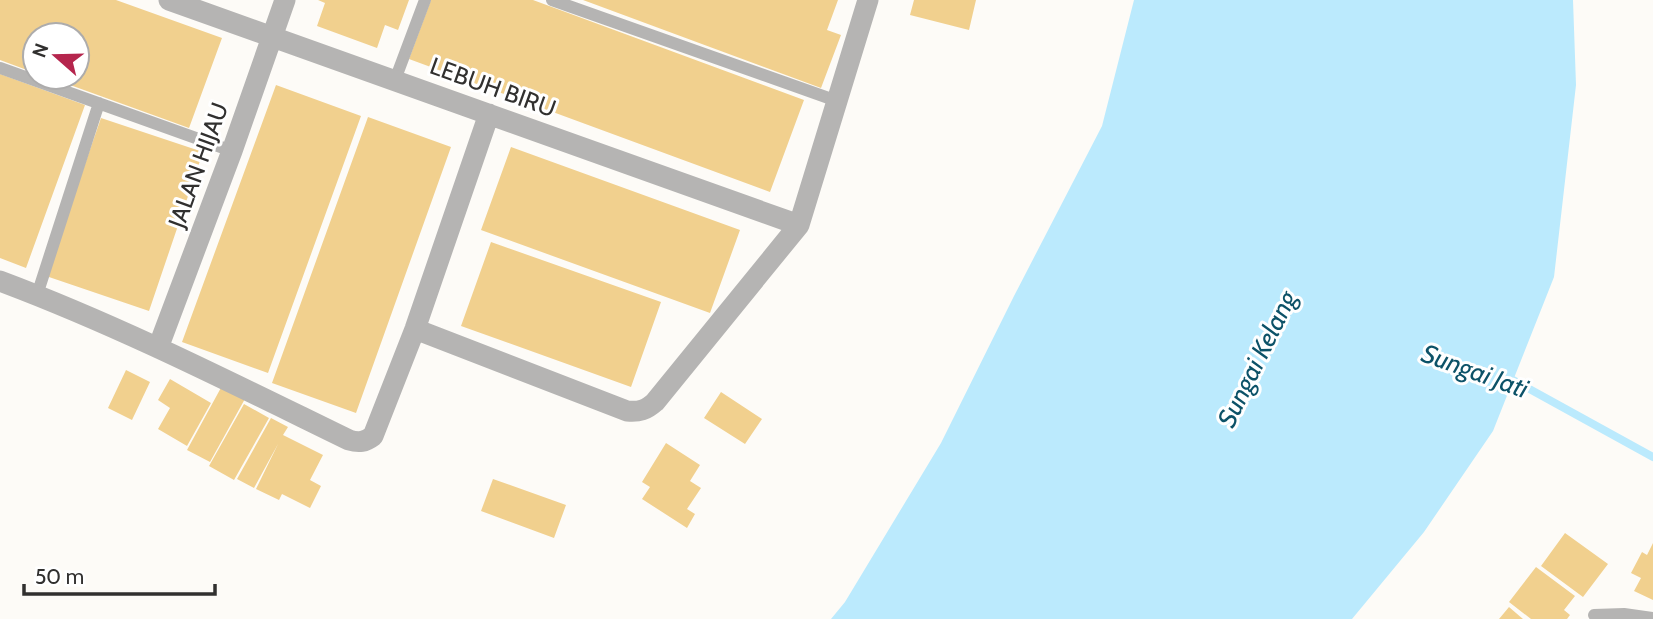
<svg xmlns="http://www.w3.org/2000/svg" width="1653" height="619" font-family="Cabin,sans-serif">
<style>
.water{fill:#bbeafd}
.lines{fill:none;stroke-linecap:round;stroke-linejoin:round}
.stream{stroke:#bbeafd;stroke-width:8}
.building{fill:#f1d08e}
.lane{stroke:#b5b4b3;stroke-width:12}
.street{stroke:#b5b4b3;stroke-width:21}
.labels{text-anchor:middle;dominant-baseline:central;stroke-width:6;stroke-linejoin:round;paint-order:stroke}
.street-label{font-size:24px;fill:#31302f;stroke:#fff}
.water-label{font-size:26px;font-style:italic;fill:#0c5268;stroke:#fff}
</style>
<rect width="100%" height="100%" fill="#fdfbf7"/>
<path class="water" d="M 1134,0 L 1573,0 L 1576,85 L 1554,277 L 1493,431 L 1424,532 L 1352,619 L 831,619 L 845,602 L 941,443 L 1014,296 L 1102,126 Z"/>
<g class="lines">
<path class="stream" d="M 1505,377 L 1513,380 L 1653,457"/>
</g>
<path class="building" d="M 0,0 L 116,0 L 222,38 L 189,128 L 48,77 L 77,77 L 77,35 L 35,35 L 35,73 L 0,60 Z
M 318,0 L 409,0 L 398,30 L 385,25 L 377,48 L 317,26 L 325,3 Z
M 431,0 L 533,0 L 804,100 L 770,192 L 409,59 Z
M 583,0 L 838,0 L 827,30 L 841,35 L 821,88 Z
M 914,0 L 976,0 L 969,30 L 910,15 Z
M 0,74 L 85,105 L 26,268 L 0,258 Z
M 276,85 L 361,116 L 268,373 L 182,342 Z
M 368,117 L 451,147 L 356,413 L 272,383 Z
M 101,118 L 203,152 L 149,311 L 46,276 Z
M 511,147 L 740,230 L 710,313 L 481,230 Z
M 491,242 L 661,302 L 631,387 L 461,326 Z
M 126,370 L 150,382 L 132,420 L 108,408 Z
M 170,379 L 211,403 L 187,446 L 158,429 L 170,408 L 158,400 Z
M 223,384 L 246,397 L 210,462 L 187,450 Z
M 721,392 L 762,419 L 745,444 L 704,418 Z
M 244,404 L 269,418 L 234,480 L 209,466 Z
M 271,418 L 288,427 L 283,435 L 323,455 L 310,480 L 321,486 L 310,508 L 282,494 L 279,500 L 256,489 L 278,444 L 254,488 L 237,479 Z
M 666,443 L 700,465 L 690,481 L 701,488 L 687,509 L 695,514 L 687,528 L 642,499 L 650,487 L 642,482 Z
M 493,479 L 566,505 L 554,538 L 481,511 Z
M 1565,533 L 1608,564 L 1583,597 L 1541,566 Z
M 1653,543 L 1653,600 L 1634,591 L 1641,578 L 1631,573 L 1642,552 L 1647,555 Z
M 1536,567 L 1575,596 L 1564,610 L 1570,615 L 1567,619 L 1531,619 L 1509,602 Z
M 1509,607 L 1523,619 L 1499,619 Z"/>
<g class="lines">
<path class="lane" d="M 552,0 L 837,101
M 0,68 L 232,151
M 395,80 L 425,0
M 37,295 L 99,103
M 1594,615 L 1624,614 L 1653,618"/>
<path class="street" d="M 169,0 L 799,225
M 0,281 C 120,326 234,384 349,440 C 359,443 365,442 373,436 L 415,329 L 489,114
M 415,329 L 627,411 C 640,412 646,410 655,402 L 799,225 L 868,0
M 158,348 L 232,151 L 285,0"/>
</g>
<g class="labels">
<g class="street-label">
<text transform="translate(493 87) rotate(20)">LEBUH BIRU</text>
<text transform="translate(198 165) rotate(-70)">JALAN HIJAU</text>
</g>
<g class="water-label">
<text transform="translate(1257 359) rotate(-64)">Sungai Kelang</text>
<text transform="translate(1475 371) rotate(20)">Sungai Jati</text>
</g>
</g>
<g transform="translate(56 56) rotate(290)"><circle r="33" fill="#ffffff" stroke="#adacac" stroke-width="2"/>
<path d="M0-5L12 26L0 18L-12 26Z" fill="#b5254d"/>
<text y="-10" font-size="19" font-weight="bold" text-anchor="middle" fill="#31302f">N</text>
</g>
<path d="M24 584v10h191v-10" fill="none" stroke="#31302f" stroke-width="3.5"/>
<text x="35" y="584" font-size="21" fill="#31302f" stroke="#ffffff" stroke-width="5" paint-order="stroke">50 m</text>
</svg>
